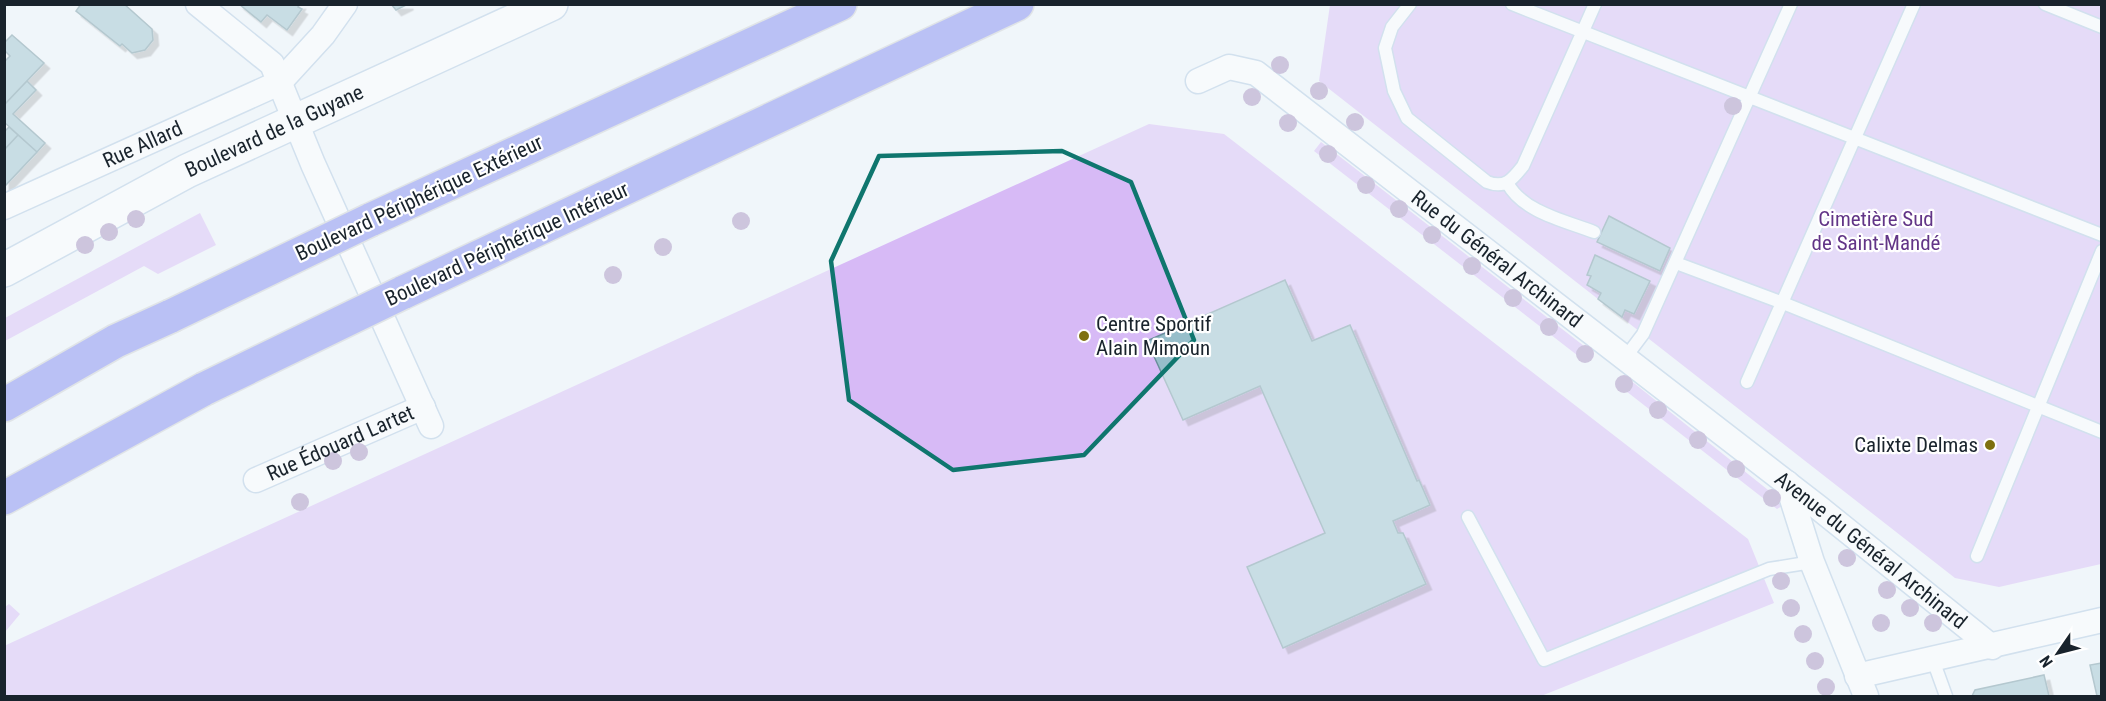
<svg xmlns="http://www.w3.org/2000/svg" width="2106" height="701" font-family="'Roboto Condensed',sans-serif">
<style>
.green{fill:#d7baf6}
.building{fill:#97beca;stroke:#6a909b;stroke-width:1.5;filter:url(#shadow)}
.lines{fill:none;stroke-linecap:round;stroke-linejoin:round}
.lane-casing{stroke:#adc7e0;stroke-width:15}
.street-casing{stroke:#adc7e0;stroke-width:27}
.secondary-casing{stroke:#adc7e0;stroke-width:36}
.highway-casing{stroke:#cccfd1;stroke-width:36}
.lane{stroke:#fff;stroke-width:12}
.street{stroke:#fff;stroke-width:24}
.secondary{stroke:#fff;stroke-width:33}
.highway{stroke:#7982f0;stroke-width:33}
.highway-bridge-casing{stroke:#cccfd1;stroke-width:36;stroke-linecap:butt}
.highway-bridge{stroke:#7982f0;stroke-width:33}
.tree{fill:#a28bbb}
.marked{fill:none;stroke:#0f766e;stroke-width:4.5;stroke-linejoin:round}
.poi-dot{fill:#7e700f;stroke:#fff;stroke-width:2}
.labels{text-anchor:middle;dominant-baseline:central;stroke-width:4.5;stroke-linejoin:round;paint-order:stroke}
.street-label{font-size:21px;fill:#19232c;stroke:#fff}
.park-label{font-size:21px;fill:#623587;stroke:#fff}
.poi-label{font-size:21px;fill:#19232c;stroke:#fff;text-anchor:start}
</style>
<defs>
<filter id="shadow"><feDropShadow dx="5.5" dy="5.5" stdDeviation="0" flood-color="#0004"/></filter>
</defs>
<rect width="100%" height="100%" fill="#f0f5fa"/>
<path class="green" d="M 1330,5 L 2101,5 L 2101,564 L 1999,587 L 1955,578 L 1319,81 Z
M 1149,124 L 1224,134 L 1748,539 L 1774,603 L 1541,696 L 5,696 L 4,646 Z
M 1321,142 L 1593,353 L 1586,362 L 1314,151 Z
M 200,213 L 216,245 L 158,274 L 144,266 L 5,341 L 5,318 Z
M 1625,376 L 1782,501 L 1782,506 L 1777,509 L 1617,384 L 1618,378 Z
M 9,604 L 20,614 L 5,632 L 5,607 Z"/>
<path class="building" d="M 81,4 L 124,4 L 152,29 L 153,40 L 145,50 L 132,53 L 122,44 L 120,46 L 76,11 Z
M 239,4 L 300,4 L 298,7 L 302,9 L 287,30 L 267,15 L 261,22 Z
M 391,4 L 408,4 L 396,10 Z
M 12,35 L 44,63 L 4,105 L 4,62 L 10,56 L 4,50 L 4,43 Z
M 27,81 L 36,90 L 13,114 L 45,143 L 37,152 L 4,122 L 4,105 Z
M 9,127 L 18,135 L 4,150 L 4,132 Z
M 18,135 L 37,152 L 4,187 L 4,150 Z
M 1609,216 L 1670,248 L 1660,271 L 1597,242 Z
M 1595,255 L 1650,281 L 1634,314 L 1625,310 L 1622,317 L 1598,299 L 1601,293 L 1587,285 L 1591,276 L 1587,275 Z
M 1285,280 L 1312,341 L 1350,325 L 1417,481 L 1419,480 L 1430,505 L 1393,521 L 1398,533 L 1403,533 L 1426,584 L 1283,648 L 1247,567 L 1325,533 L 1260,386 L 1183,420 L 1147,341 Z
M 2102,663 L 2102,696 L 2097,696 L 2090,665 Z
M 2044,675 L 2049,696 L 1972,696 L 1975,690 Z"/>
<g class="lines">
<defs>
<path id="lane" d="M 1410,4 L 1392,27 L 1385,48 L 1394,91 L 1407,118 L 1487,182 C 1505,189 1512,180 1523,166 L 1595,4
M 1512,4 L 2102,235
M 2045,4 L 2102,27
M 1508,184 C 1523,212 1566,221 1594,232
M 1676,263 L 1783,303 L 2102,432
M 1625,358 L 1643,334 L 1791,4
M 1747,382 L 1914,4
M 1468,517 L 1544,660 L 1769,569 L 1812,562
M 1977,556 L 2102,251
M 1933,660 L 1946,696"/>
<g id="street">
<path d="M 198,4 L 272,64 L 313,164 L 431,426"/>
<path id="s1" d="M 1198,81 L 1229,67 L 1256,73 L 1819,508 L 1992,647"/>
<path id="s2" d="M 4,207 L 279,83 L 323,35 L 345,4"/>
<path id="s3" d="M 256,480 L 423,407"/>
<path d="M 1787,483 L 1812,562 L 1866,696"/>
<path d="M 1857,676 L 2102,620"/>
</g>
<g id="secondary">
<path id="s4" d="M 4,270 L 187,171 L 551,4"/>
</g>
<path id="highway" d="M 370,220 L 840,4
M 402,293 L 1017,4
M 4,405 L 116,341 L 171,316
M 4,498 L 204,389"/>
</defs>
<use href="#lane" class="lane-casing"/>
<use href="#street" class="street-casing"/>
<use href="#secondary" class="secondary-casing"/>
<use href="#highway" class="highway-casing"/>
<use href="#lane" class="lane"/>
<use href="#street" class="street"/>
<use href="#secondary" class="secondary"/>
<use href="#highway" class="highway"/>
<defs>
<path id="highway-bridge" d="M 171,316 L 370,220
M 204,389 L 402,293"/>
</defs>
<use href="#highway-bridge" class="highway-bridge-casing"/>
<use href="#highway-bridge" class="highway-bridge"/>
</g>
<g class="tree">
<circle cx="1280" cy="65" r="9"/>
<circle cx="1319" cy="91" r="9"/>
<circle cx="1252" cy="97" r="9"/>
<circle cx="1733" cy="106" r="9"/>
<circle cx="1355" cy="122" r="9"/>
<circle cx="1288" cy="123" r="9"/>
<circle cx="1328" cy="154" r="9"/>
<circle cx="1366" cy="185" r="9"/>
<circle cx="1399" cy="209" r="9"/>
<circle cx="136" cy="219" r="9"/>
<circle cx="741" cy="221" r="9"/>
<circle cx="109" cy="232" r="9"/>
<circle cx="1432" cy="235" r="9"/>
<circle cx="85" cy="245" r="9"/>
<circle cx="663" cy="247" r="9"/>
<circle cx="1472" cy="266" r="9"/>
<circle cx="613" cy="275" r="9"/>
<circle cx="1513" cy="298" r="9"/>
<circle cx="1549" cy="327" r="9"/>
<circle cx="1585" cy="354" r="9"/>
<circle cx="1624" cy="384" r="9"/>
<circle cx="1658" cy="410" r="9"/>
<circle cx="1698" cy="440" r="9"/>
<circle cx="359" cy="452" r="9"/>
<circle cx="333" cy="461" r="9"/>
<circle cx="1736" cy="469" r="9"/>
<circle cx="1772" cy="498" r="9"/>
<circle cx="300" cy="502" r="9"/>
<circle cx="1847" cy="558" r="9"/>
<circle cx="1781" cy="581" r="9"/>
<circle cx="1887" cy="590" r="9"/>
<circle cx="1791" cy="608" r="9"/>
<circle cx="1910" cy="608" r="9"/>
<circle cx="1881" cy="623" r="9"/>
<circle cx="1933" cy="623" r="9"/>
<circle cx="1803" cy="634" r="9"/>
<circle cx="1815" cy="661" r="9"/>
<circle cx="1826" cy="687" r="9"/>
</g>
<path d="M0 0H2106V701H0ZM 1062,151 L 1131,182 L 1194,340 L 1084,455 L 953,470 L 849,400 L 831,261 L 879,156 Z" fill="#f0f5fa" fill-opacity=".55" fill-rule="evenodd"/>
<path class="marked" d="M 1062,151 L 1131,182 L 1194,340 L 1084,455 L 953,470 L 849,400 L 831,261 L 879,156 Z"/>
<g class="poi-dot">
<circle cx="1084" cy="336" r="6"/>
<circle cx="1990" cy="445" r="6"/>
</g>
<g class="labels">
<g class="street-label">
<text stroke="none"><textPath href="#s4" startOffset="304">Boulevard de la Guyane</textPath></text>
<text stroke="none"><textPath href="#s2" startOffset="152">Rue Allard</textPath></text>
<text transform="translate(419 198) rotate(-25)">Boulevard Périphérique Extérieur</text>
<text transform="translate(507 244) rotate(-25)">Boulevard Périphérique Intérieur</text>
<text stroke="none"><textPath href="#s1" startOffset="366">Rue du Général Archinard</textPath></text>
<text stroke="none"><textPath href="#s3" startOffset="92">Rue Édouard Lartet</textPath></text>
<text stroke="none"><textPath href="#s1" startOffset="840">Avenue du Général Archinard</textPath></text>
</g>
<g class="park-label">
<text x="1876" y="219">Cimetière Sud<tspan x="1876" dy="24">de Saint-Mandé</tspan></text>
</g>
<g class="poi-label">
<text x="1096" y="324">Centre Sportif<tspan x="1096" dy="24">Alain Mimoun</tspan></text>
<text x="1978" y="445" text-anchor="end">Calixte Delmas</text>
</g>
</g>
<rect width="2106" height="701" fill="none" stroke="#19232c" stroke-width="12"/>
<g transform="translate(2058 653) rotate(235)" stroke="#ffffff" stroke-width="4.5" paint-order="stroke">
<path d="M0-4.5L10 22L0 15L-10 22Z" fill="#19232c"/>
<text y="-9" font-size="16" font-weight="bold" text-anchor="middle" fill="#19232c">N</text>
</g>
</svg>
